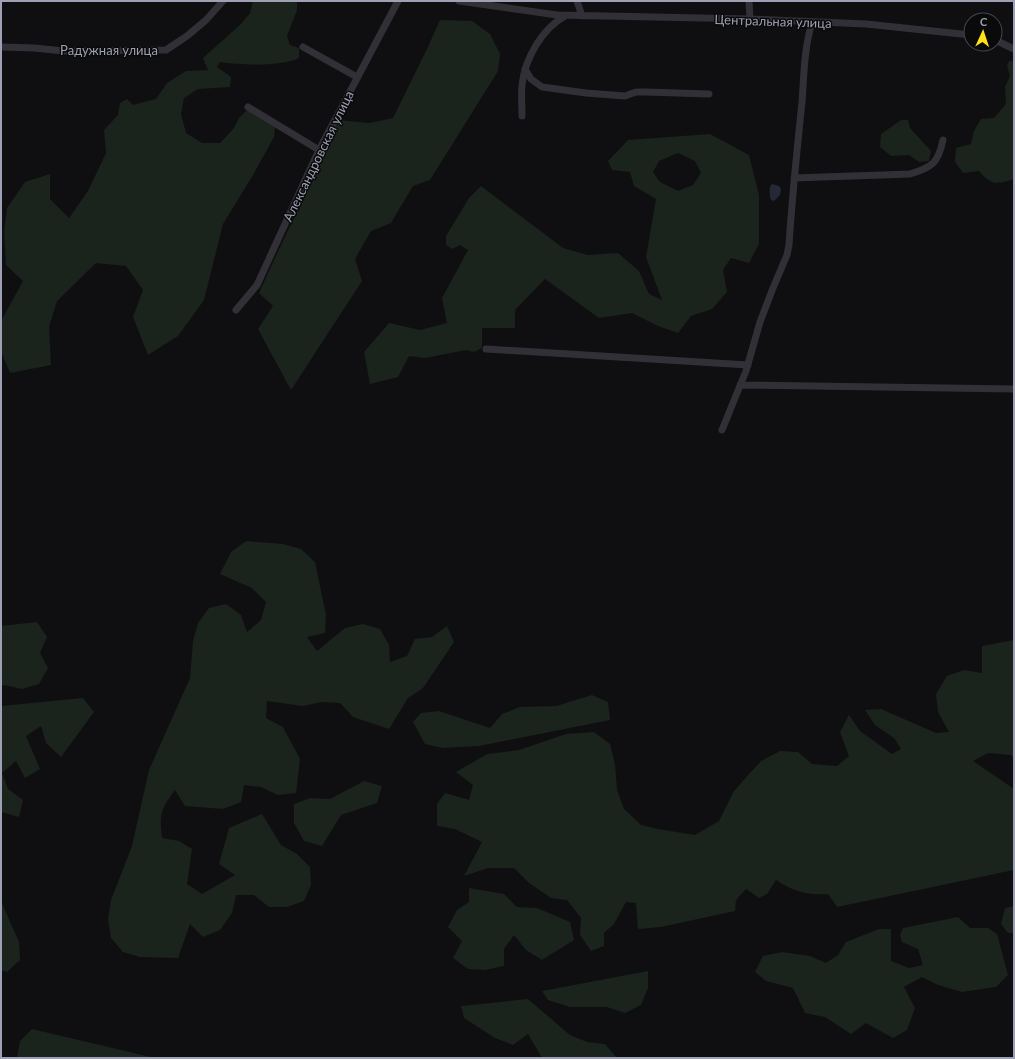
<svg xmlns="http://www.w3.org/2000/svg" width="1015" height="1059" font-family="Lato,sans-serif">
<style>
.green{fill:#1b231d;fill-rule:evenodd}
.water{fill:#242a35}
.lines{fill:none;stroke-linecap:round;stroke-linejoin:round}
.minor{stroke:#303036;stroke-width:7}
.labels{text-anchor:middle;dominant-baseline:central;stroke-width:3;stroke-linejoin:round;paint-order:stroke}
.street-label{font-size:13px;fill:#9ea0b3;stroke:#0a0a0b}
</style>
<rect width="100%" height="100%" fill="#0f0f11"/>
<path class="green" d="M 253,1 L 297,1 L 297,10 L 287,36 L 290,45 L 299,48 L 299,58 C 280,67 241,65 220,62 L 217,67 L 231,77 L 230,87 L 198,89 L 184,98 L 181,114 L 186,133 L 202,143 L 220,143 L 234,128 L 239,118 L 248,109 L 275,126 L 274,137 L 253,175 L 223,224 L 204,300 L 178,336 L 148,355 L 133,317 L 143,290 L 126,266 L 96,263 L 57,301 L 49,327 L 51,365 L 10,373 L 1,351 L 1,321 L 23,281 L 6,265 L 4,231 L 7,208 L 25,182 L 50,174 L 50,199 L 69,218 L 88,191 L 106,153 L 104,130 L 118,115 L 120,103 L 127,99 L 133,105 L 156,99 L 167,83 L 186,71 L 208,70 L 203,58 L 241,24 L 250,13 Z
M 440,20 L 472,21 L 490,34 L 500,54 L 498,71 L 430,180 L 413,186 L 391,223 L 371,231 L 355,259 L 362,281 L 291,390 L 258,329 L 273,306 L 259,293 C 285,235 314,179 338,120 L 369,123 L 393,118 L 427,49 Z
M 1009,61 L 1014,61 L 1014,179 C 996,185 991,185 979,171 L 963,173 L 955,162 L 956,148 L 971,144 L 974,131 L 981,119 L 994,118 L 1006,104 L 1005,87 L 1010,76 L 1007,66 Z
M 901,120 L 908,120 L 910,128 L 931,151 L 929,161 L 919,162 L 909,155 L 891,156 L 880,147 L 881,134 Z
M 710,134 L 749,155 L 759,195 L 759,244 L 749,263 L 731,258 L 723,270 L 727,292 L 712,309 L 691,316 L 678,333 L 658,326 L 632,313 L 599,318 L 545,279 L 515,310 L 515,328 L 482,328 L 482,348 L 474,352 L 466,350 L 425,358 L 409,356 L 398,377 L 370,384 L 364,352 L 389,323 L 420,330 L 447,323 L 442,298 L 468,250 L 460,245 L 452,249 L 446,245 L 446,236 L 469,198 L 481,186 L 563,248 L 588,255 L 618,253 L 639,271 L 649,294 L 662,300 L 646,257 L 656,199 L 634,186 L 630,172 L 612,170 L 608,161 L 628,140 ZM 678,153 L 695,161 L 701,173 L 693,185 L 678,191 L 660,182 L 653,172 L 659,161 Z
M 246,541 L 283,544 L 301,549 L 315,562 L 326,615 L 325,633 L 307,637 L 317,651 L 345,628 L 363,624 L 380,629 L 389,645 L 390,662 L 407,656 L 415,639 L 432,637 L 447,626 L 454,642 L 423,688 L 408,698 L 389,729 L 353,717 L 340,703 L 321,702 L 303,706 L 267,701 L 266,718 L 283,727 L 300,759 L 296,793 L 278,795 L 261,787 L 244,785 L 241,802 L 223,809 L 185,806 L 175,790 C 161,809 159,814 162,838 L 179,841 L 192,849 L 187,884 L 202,894 L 235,875 L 219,864 L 229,828 L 262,814 L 281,845 L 297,854 L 310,867 L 311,885 L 304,901 L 287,907 L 269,907 L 254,895 L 236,895 L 232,913 L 220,930 L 203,937 L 190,924 L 178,958 L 140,957 L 123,952 L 111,938 L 108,919 L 111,900 L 132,846 L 149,770 L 190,678 L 193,641 L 198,623 L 209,608 L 226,604 L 241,615 L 247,632 L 261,620 L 266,602 L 252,588 L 220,574 L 231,552 Z
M 37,622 L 47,637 L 40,653 L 48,668 L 39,684 L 22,689 L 4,685 L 1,686 L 1,626 Z
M 1014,640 L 1014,758 L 1011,755 L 988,753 L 973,761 L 1014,789 L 1014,870 L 837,907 L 828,894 C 806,895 795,892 776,880 L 767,894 L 759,898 L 746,889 L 736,900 L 735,911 L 661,927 L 638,929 L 636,903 L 626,902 L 614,924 L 604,933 L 604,946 L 591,951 L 580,935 L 581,918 L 567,900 L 551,898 L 529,883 L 514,868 L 488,868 L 464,876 L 482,842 L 455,829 L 437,826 L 437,804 L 445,793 L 469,800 L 473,785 L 456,772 L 487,754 L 519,750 L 566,734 L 594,732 L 610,744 L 615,764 L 617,790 L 624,809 L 641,825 L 658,829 L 695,835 L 719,821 L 734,791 L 749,774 L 761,761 L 780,751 L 798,752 L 812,764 L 837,766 L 849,756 L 840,732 L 849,715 L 860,731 L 892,754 L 901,749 L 894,738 L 875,725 L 865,710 L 881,709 L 936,733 L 949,732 L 938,712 L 936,694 L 947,676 L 964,670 L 982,673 L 982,646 Z
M 592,695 L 608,702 L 610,720 L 479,746 L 443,748 L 425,744 L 413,722 L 421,713 L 439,711 L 490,728 L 502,714 L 520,707 L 556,706 Z
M 83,698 L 94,712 L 61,757 L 46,743 L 41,726 L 26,736 L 40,769 L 25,778 L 16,761 L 2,773 L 8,789 L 23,800 L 19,817 L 1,812 L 1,706 Z
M 364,781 L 382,786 L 377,803 L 341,815 L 322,846 L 304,841 L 294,823 L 294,804 L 310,798 L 330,799 Z
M 469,888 L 504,894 L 517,907 L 537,908 L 570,922 L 574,940 L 542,960 L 526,950 L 514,935 L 504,949 L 504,966 L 485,970 L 468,969 L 453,958 L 462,941 L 448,927 L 457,910 L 469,902 Z
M 1,901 L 19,942 L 20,960 L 7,972 L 1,970 Z
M 1014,906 L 1014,933 L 1008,933 L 1001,924 L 1005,908 Z
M 958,917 L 970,928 L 988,928 L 997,934 L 1008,975 L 996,987 L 962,992 L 938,985 L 922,977 L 904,987 L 915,1008 L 907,1030 L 893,1038 L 866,1023 L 851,1034 L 825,1017 L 805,1013 L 793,988 L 766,981 L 755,972 L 763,956 L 782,952 L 810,956 L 826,963 L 838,955 L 846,942 L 879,929 L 891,929 L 891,961 L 909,968 L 923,965 L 918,949 L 902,942 L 900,935 L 903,928 Z
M 648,971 L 648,988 L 641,1005 L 625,1013 L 607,1007 L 570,1007 L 548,1000 L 542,991 Z
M 528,999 L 570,1035 L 587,1042 L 605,1044 L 617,1058 L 542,1058 L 528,1034 L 513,1045 L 495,1038 L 464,1018 L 461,1006 Z
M 32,1029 L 155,1058 L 17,1058 L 20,1041 Z"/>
<path class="water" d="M 772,184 L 779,186 L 781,189 L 780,195 L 774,201 L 771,200 C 770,197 769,190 770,187 Z"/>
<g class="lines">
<path class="minor" d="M 459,1 L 557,15 L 750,19 L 866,24 L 971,35
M 577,1 L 582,16
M 749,1 L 750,19
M 995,40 L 1014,49
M 1,47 L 34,48 L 64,51 L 166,50 L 187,36 L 206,20 L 223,1
M 303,47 L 357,77
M 525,69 L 531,79 L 542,87 L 586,93 L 625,96 L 636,92 L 646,92 L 709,94
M 248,107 L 319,150
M 522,116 C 522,105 521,95 522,85 C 525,58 542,29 565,16
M 794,178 L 910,174 C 933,167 938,163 943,140
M 236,310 L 257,285 L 319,150 L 398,1
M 486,349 L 748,365
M 740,385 L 1014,389
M 722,430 L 746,371 L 760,322 L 773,288 L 787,255 L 789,245 C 792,197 797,150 802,102 C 804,76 804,48 812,23"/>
</g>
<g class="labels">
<g class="street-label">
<text transform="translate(773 21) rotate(2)">Центральная улица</text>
<text x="109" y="50">Радужная улица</text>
<text transform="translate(318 156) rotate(-64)">Александровская улица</text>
</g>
</g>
<rect width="1015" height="1059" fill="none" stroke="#9ea0b3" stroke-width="4"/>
<g transform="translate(983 32) rotate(3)"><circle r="19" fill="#0a0a0b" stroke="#45464e"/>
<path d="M0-3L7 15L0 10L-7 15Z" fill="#ffe118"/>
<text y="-6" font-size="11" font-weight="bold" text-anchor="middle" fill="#9ea0b3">С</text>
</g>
</svg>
